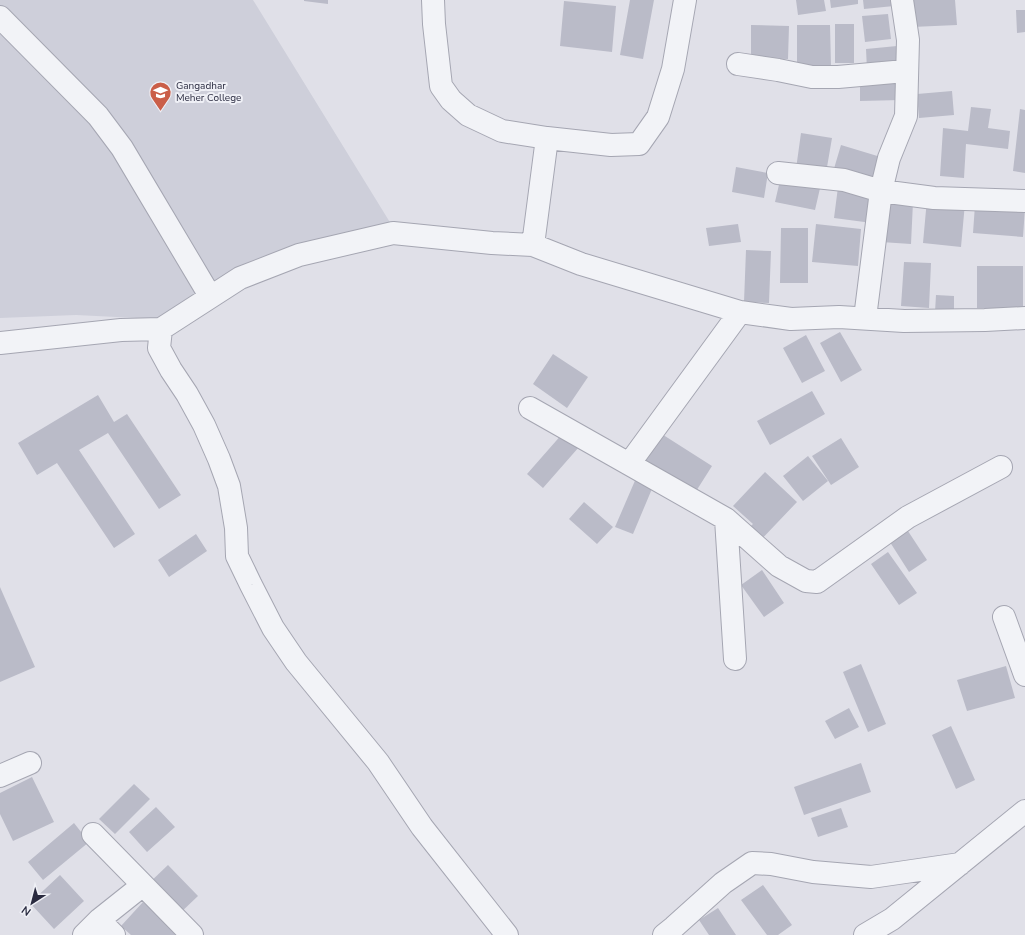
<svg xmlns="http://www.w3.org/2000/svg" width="1025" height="935" font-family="'Nunito Sans',sans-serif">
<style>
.built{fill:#cecfda}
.building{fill:#babbc8}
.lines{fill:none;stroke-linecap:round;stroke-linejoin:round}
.minor-casing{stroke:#a5a6b2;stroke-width:24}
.minor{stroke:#f2f3f7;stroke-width:22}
.labels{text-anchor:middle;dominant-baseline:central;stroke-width:4;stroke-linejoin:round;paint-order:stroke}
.poi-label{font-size:10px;fill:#292a3f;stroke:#eff0f6;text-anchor:start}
</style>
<rect width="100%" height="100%" fill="#e0e0e8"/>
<path class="built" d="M 0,0 L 253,0 L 391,224 L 157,319 L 76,315 L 0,318 Z"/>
<path class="building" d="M 304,0 L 328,0 L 328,4 L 304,1 Z
M 630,0 L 654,0 L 643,59 L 620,55 Z
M 796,0 L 824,0 L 826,11 L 798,15 Z
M 830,0 L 858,0 L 858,4 L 831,8 Z
M 863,0 L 894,0 L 894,6 L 864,9 Z
M 911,0 L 955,0 L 957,25 L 912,27 Z
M 564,1 L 616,6 L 612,52 L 560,46 Z
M 1016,10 L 1025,10 L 1025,32 L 1017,33 Z
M 888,14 L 891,39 L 865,42 L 862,16 Z
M 835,24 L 854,24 L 854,63 L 835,63 Z
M 751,25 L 789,26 L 788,59 L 751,58 Z
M 797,25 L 830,25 L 831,67 L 797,68 Z
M 897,46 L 899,67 L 867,70 L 866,49 Z
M 901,79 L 901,100 L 860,101 L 860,81 Z
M 952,91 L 954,115 L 919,118 L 917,94 Z
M 971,107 L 991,109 L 988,128 L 1010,131 L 1008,149 L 966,144 L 964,178 L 940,176 L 943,128 L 968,131 Z
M 1020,109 L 1025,110 L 1025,173 L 1013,171 Z
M 801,133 L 832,138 L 826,173 L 796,169 Z
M 841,145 L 884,158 L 876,185 L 833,172 Z
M 736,167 L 768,173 L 764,198 L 732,192 Z
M 781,176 L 821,184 L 815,210 L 775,202 Z
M 838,187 L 876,191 L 872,223 L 834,218 Z
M 927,199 L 965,203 L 961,247 L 923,243 Z
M 883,200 L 913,202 L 911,244 L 881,242 Z
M 975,205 L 1025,208 L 1023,237 L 973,233 Z
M 738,224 L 741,242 L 709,246 L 706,228 Z
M 816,224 L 861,229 L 858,266 L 812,262 Z
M 781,228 L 808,228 L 808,283 L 780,283 Z
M 746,250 L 771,251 L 769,303 L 744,302 Z
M 904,262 L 931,263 L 929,308 L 901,306 Z
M 977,266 L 1023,266 L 1023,308 L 977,308 Z
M 936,295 L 954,296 L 954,313 L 935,312 Z
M 840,332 L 862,370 L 841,382 L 820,343 Z
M 806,335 L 825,371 L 802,383 L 783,348 Z
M 553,354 L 588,377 L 567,408 L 533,384 Z
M 812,391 L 825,414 L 770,445 L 757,421 Z
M 98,395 L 114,422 L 127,414 L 181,495 L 159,509 L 108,433 L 79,450 L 135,534 L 114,548 L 57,463 L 37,475 L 18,443 Z
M 657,431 L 712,466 L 693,496 L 638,461 Z
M 563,433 L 579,447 L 543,488 L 527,474 Z
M 841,438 L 859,467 L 831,485 L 812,456 Z
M 808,456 L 828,481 L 803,501 L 783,476 Z
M 765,472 L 797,502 L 756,545 L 743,533 L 753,524 L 733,506 Z
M 637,476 L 654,484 L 633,534 L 615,527 Z
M 584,502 L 613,527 L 597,544 L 569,519 Z
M 906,528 L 927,560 L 909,572 L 888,539 Z
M 196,534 L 207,551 L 169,577 L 158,560 Z
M 888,552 L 917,593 L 899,605 L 871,564 Z
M 762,570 L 784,603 L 764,617 L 741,585 Z
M 0,587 L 35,667 L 0,682 Z
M 861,664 L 886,724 L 868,732 L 843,672 Z
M 1006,666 L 1015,698 L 967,711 L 957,680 Z
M 849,708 L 859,727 L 835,739 L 825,721 Z
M 951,726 L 975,780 L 956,789 L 932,735 Z
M 861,763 L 871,792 L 804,815 L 794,787 Z
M 32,777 L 54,822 L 13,841 L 0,814 L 0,793 Z
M 134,784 L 150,799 L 115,834 L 99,819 Z
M 156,807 L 175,827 L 147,852 L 129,832 Z
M 841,808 L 848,827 L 818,837 L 811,818 Z
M 74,823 L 89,842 L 43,880 L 28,862 Z
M 168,865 L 198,896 L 177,916 L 147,885 Z
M 60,875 L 84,901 L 54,929 L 30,903 Z
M 763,885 L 792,925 L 778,935 L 767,935 L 741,900 Z
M 143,902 L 179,934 L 178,935 L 131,935 L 121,926 Z
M 718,908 L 736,935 L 709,935 L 699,920 Z"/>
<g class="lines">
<defs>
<path id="minor" d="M 433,0 L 434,24 L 441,86 L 451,100 L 468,115 L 502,131 L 547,138 L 533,245
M 0,17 L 98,116 L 122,148 L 210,296
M 738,64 L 778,70 L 812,77 L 838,77 L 894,72 L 907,72
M 547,138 L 611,145 L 639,144 L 658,117 L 673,69 L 685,0
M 778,173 L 844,180 L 881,191 L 934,198 L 1025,201
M 740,312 L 629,464 L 726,519 L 779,566 L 806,581 L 817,582 L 908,517 L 1001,467
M 865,318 L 881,191 L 889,158 L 906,116 L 908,40 L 902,0
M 161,329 L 159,348 L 171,370 L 187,394 L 204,425 L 219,459 L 229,486 L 236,528 L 237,556 L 251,585 L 273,628 L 296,662 L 378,762 L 422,827 L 507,935
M 0,343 L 121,330 L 161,329 L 240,278 L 299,255 L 393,233 L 492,243 L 533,245 L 581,264 L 740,312 L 791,319 L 839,317 L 904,321 L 985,320 L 1025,318
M 530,408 L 629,464
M 726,519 L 735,659
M 1004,617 L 1025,675
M 0,776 L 30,763
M 93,834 L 192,935
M 99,920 L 114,935
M 84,935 L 99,920 L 143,885
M 664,935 L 674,927 L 723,883 L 752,863 L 771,864 L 813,872 L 871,877 L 960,864
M 865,935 L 892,919 L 1025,811"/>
</defs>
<use href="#minor" class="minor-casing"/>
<use href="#minor" class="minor"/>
</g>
<defs>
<symbol id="university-pin" viewBox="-11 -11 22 30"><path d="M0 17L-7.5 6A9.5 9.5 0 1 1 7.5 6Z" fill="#ca5e48" stroke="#eff0f6"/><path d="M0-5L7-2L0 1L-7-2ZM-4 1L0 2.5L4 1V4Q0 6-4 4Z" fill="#fff"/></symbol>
</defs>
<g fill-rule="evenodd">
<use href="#university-pin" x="148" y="80" width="25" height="34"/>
</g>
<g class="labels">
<g class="poi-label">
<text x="176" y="86">Gangadhar<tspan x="176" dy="12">Meher College</tspan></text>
</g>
</g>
<g transform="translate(32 903) rotate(216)" stroke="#eff0f6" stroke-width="3" paint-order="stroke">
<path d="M0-3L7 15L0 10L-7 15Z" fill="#292a3f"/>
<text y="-6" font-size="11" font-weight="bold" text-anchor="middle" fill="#292a3f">N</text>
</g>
</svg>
